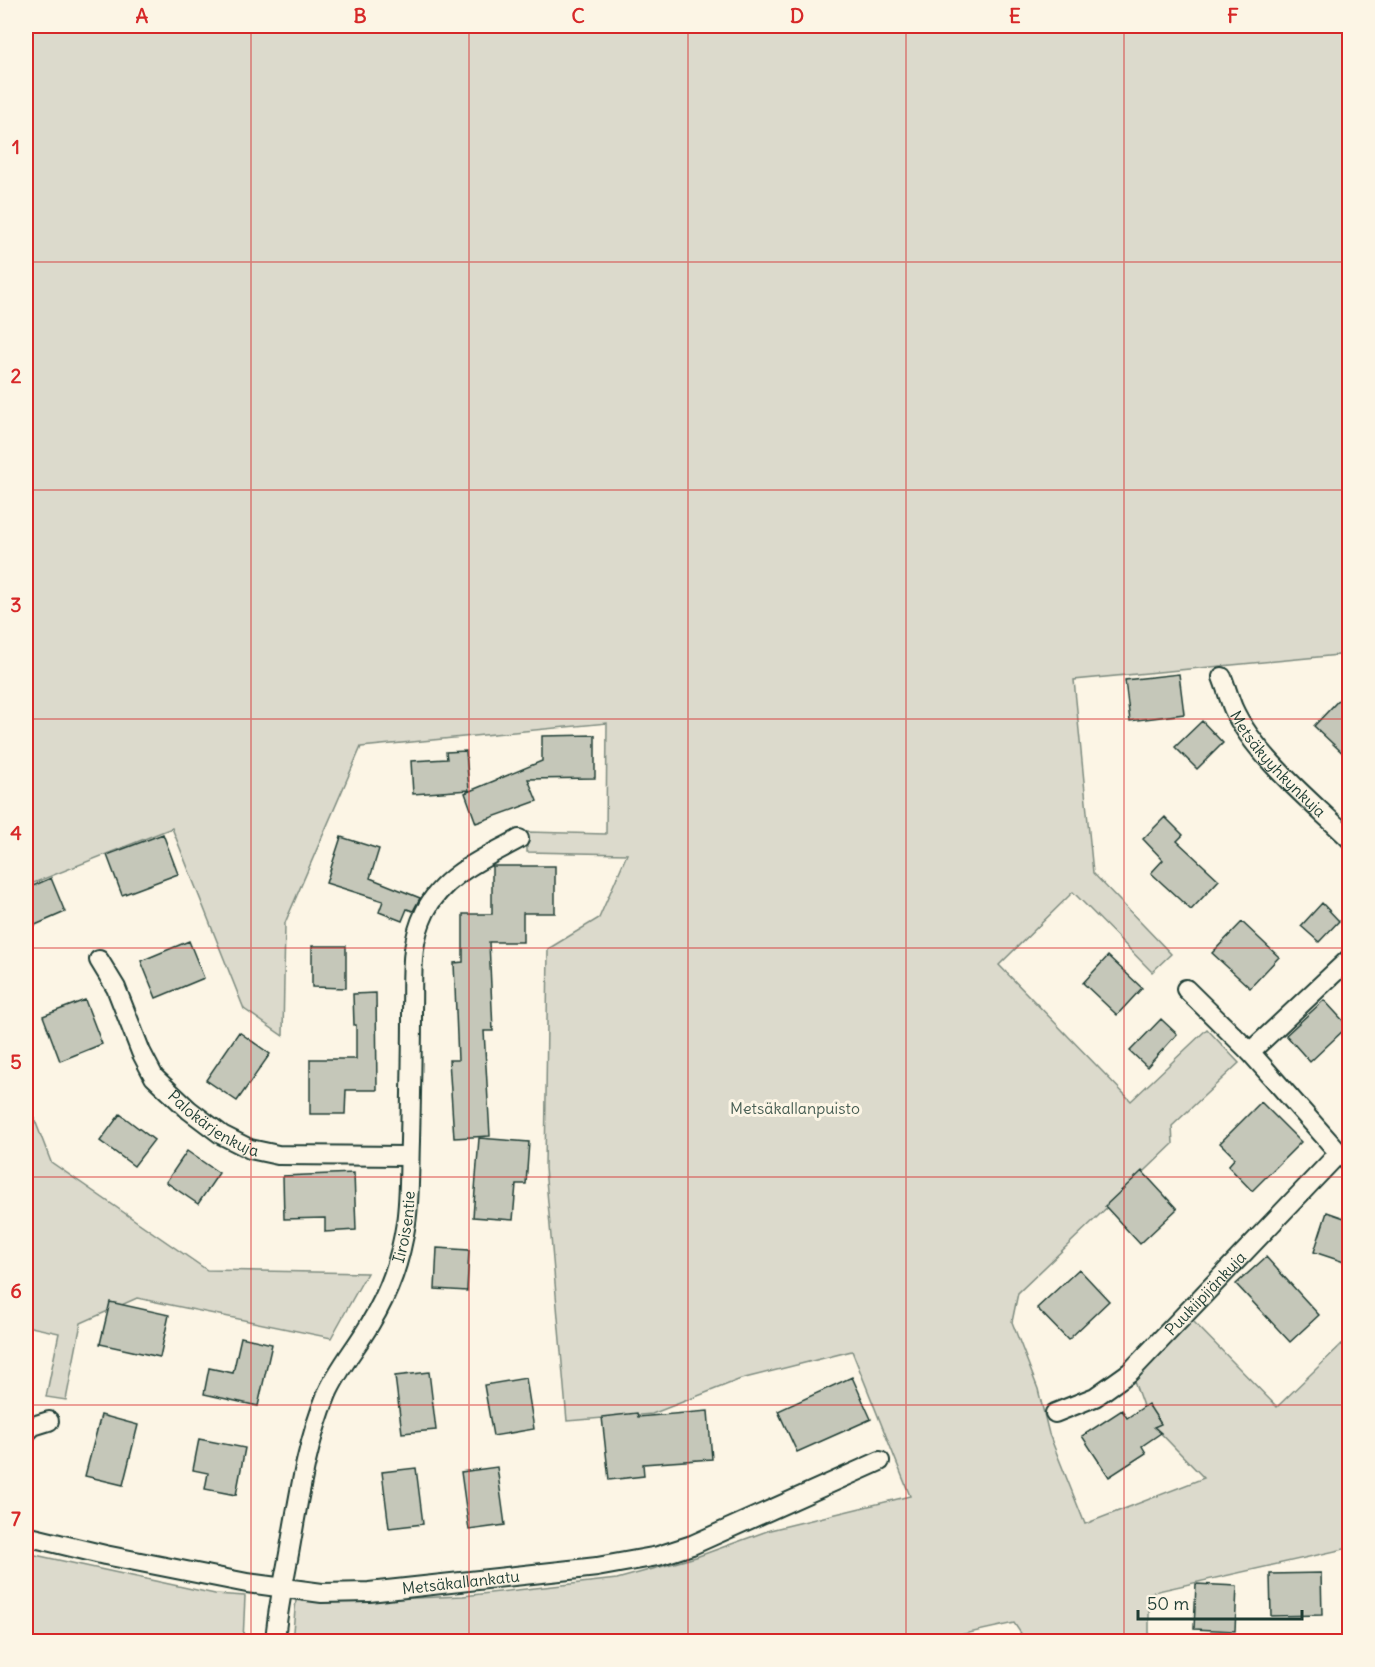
<svg xmlns="http://www.w3.org/2000/svg" width="1375" height="1667" font-family="Delius,sans-serif">
<style>
.green{fill:#dcdacc;stroke:#7e8c80;stroke-width:1.5}
.building{fill:#c5c7b9;stroke:#1f3d34;stroke-width:1.5}
.lines{fill:none;stroke-linecap:round;stroke-linejoin:round}
.street-casing{stroke:#1f3d34;stroke-width:22}
.street{stroke:#fcf5e5;stroke-width:18}
.grid{fill:none;stroke:#d62828;stroke-width:1.5;stroke-opacity:0.55}
.labels{text-anchor:middle;dominant-baseline:central;stroke-width:6;stroke-linejoin:round;paint-order:stroke}
.street-label{font-size:16px;fill:#1f3d34;stroke:#fcf5e5}
.park-label{font-size:16px;fill:#455c52;stroke:#fcf5e5}
.neatline{fill:none;stroke:#d62828;stroke-width:2}
.grid-label{font-size:20px;text-anchor:middle;font-weight:bold;fill:#d62828}
</style>
<rect width="100%" height="100%" fill="#fcf5e5"/>
<filter id="ink" filterUnits="userSpaceOnUse"><feTurbulence type="fractalNoise" baseFrequency=".0167" numOctaves="2"/><feDisplacementMap in="SourceGraphic" scale="12" xChannelSelector="R" yChannelSelector="G"/><feConvolveMatrix kernelMatrix="1 2 1 2 8 2 1 2 1" color-interpolation-filters="sRGB"/></filter>
<g filter="url(#ink)">
<path class="green" d="M 26,26 L 1349,26 L 1349,654 L 1074,680 L 1093,873 L 1171,954 L 1152,972 L 1073,892 L 999,965 L 1131,1101 L 1207,1029 L 1239,1063 L 1172,1126 L 1173,1144 L 1018,1293 L 1012,1322 L 1038,1389 L 1049,1434 L 1085,1524 L 1204,1478 L 1148,1420 L 1133,1378 L 1193,1321 L 1277,1407 L 1349,1337 L 1349,1548 L 1149,1593 L 1149,1641 L 1026,1641 L 1014,1623 L 928,1642 L 292,1641 L 296,1600 L 319,1602 L 463,1596 L 617,1579 L 696,1557 L 770,1530 L 910,1496 L 852,1351 L 741,1379 L 652,1414 L 567,1421 L 545,1168 L 548,949 L 599,918 L 627,854 L 527,852 L 527,832 L 606,834 L 607,723 L 361,747 L 285,923 L 283,1036 L 244,1009 L 172,828 L 26,886 Z
M 26,1097 L 51,1162 L 207,1270 L 367,1273 L 331,1338 L 137,1298 L 81,1323 L 66,1400 L 46,1397 L 59,1333 L 26,1326 Z
M 26,1553 L 215,1594 L 245,1596 L 243,1641 L 26,1641 Z"/>
<path class="building" d="M 1179,674 L 1184,714 L 1130,721 L 1125,680 Z
M 1350,688 L 1350,760 L 1314,726 Z
M 1202,721 L 1223,743 L 1197,769 L 1175,747 Z
M 595,735 L 595,778 L 528,779 L 537,801 L 476,823 L 465,793 L 542,761 L 542,736 Z
M 466,751 L 469,790 L 413,794 L 411,761 L 447,759 L 446,752 Z
M 1165,817 L 1183,835 L 1177,841 L 1219,880 L 1191,910 L 1151,873 L 1163,860 L 1143,839 Z
M 163,834 L 178,874 L 122,895 L 107,855 Z
M 341,837 L 379,849 L 370,878 L 420,898 L 413,911 L 407,909 L 402,921 L 379,912 L 383,901 L 326,883 Z
M 492,866 L 555,866 L 555,913 L 523,913 L 523,942 L 489,942 L 493,1031 L 484,1031 L 490,1136 L 454,1138 L 449,1060 L 458,1060 L 454,963 L 463,962 L 463,914 L 492,914 Z
M 51,878 L 65,912 L 26,929 L 26,889 Z
M 1322,903 L 1339,921 L 1319,942 L 1301,926 Z
M 1242,922 L 1279,957 L 1250,988 L 1212,953 Z
M 189,941 L 204,978 L 156,998 L 141,961 Z
M 312,946 L 346,946 L 346,988 L 312,987 Z
M 1108,956 L 1142,988 L 1117,1015 L 1083,983 Z
M 376,993 L 377,1090 L 346,1090 L 345,1114 L 310,1114 L 310,1059 L 356,1059 L 356,1025 L 354,1025 L 353,994 Z
M 85,1000 L 102,1044 L 60,1061 L 43,1016 Z
M 1324,1000 L 1348,1026 L 1310,1062 L 1286,1035 Z
M 1161,1019 L 1177,1034 L 1147,1067 L 1130,1051 Z
M 239,1032 L 270,1054 L 237,1101 L 206,1080 Z
M 1261,1102 L 1301,1142 L 1252,1191 L 1228,1166 L 1235,1158 L 1220,1143 Z
M 120,1114 L 154,1140 L 134,1166 L 100,1141 Z
M 479,1138 L 529,1142 L 526,1184 L 516,1184 L 513,1220 L 473,1217 Z
M 187,1151 L 219,1173 L 198,1204 L 166,1182 Z
M 1142,1171 L 1177,1209 L 1140,1244 L 1105,1206 Z
M 354,1173 L 356,1230 L 325,1232 L 325,1218 L 284,1219 L 283,1176 Z
M 1327,1212 L 1350,1220 L 1350,1264 L 1314,1252 Z
M 437,1248 L 469,1250 L 467,1291 L 435,1289 Z
M 1266,1257 L 1319,1315 L 1290,1342 L 1236,1284 Z
M 1079,1269 L 1109,1301 L 1068,1340 L 1037,1308 Z
M 110,1302 L 169,1315 L 160,1357 L 100,1344 Z
M 241,1337 L 272,1344 L 258,1406 L 204,1394 L 209,1368 L 233,1373 Z
M 429,1372 L 436,1430 L 402,1433 L 395,1376 Z
M 852,1377 L 871,1419 L 797,1452 L 778,1411 Z
M 526,1378 L 534,1429 L 493,1436 L 484,1385 Z
M 1148,1404 L 1161,1424 L 1154,1427 L 1161,1433 L 1142,1446 L 1146,1453 L 1109,1477 L 1082,1436 L 1122,1410 L 1127,1418 Z
M 708,1411 L 712,1459 L 643,1464 L 644,1476 L 609,1480 L 602,1417 L 637,1413 L 638,1417 Z
M 101,1415 L 138,1425 L 123,1485 L 85,1476 Z
M 199,1439 L 245,1448 L 236,1495 L 205,1489 L 208,1473 L 193,1470 Z
M 497,1467 L 505,1525 L 469,1530 L 461,1472 Z
M 416,1468 L 423,1524 L 389,1528 L 382,1472 Z
M 1321,1573 L 1322,1615 L 1271,1616 L 1270,1574 Z
M 1196,1584 L 1237,1586 L 1235,1631 L 1194,1629 Z"/>
<g class="lines">
<defs>
<g id="street">
<path id="s1" d="M 1222,677 C 1226,687 1229,698 1233,708 C 1254,755 1312,802 1350,839"/>
<path id="s2" d="M 99,960 L 116,988 L 141,1052 L 154,1077 L 189,1110 L 222,1135 L 250,1149 L 278,1155 L 409,1156"/>
<path d="M 1186,989 L 1250,1052 L 1339,1153 L 1350,1163"/>
<path d="M 1250,1052 L 1350,958"/>
<path id="s3" d="M 1055,1413 L 1095,1397 L 1130,1372 L 1339,1153"/>
<path d="M 26,1433 L 33,1426 L 49,1421"/>
<path id="s4" d="M 26,1536 L 105,1555 L 247,1583 L 322,1593 L 369,1592 L 597,1567 L 658,1556 L 692,1545 L 880,1461"/>
<path id="s5" d="M 275,1642 C 277,1610 285,1578 290,1548 C 299,1496 307,1442 327,1394 C 338,1369 356,1348 370,1324 C 390,1291 400,1261 406,1223 C 410,1196 409,1168 410,1141 C 411,1098 412,1054 412,1010 C 413,975 409,945 425,912 C 443,875 485,858 519,839"/>
</g>
</defs>
<use href="#street" class="street-casing"/>
<use href="#street" class="street"/>
</g>
</g>
<path class="grid" d="M 251,26 L 251,1642M 469,26 L 469,1642M 688,26 L 688,1642M 906,26 L 906,1642M 1124,26 L 1124,1642M 26,262 L 1350,262M 26,490 L 1350,490M 26,719 L 1350,719M 26,948 L 1350,948M 26,1177 L 1350,1177M 26,1405 L 1350,1405"/>
<g class="labels">
<g class="street-label">
<text stroke="none"><textPath href="#s1" startOffset="105">Metsäkyyhkynkuja</textPath></text>
<text stroke="none"><textPath href="#s2" startOffset="206">Palokärjenkuja</textPath></text>
<text stroke="none"><textPath href="#s5" startOffset="440">Iiroisentie</textPath></text>
<text stroke="none"><textPath href="#s3" startOffset="195">Puukiipijänkuja</textPath></text>
<text stroke="none"><textPath href="#s4" startOffset="441">Metsäkallankatu</textPath></text>
</g>
<g class="park-label">
<text x="795" y="1108">Metsäkallanpuisto</text>
</g>
</g>
<rect width="1375" height="1667" fill="none" stroke="#fcf5e5" stroke-width="66"/>
<path d="M1138 1610v9h164v-9" fill="none" stroke="#1f3d34" stroke-width="3"/>
<text x="1147" y="1610" font-size="18" fill="#1f3d34" stroke="#fcf5e5" stroke-width="4.5" paint-order="stroke">50 m</text>
<rect x="33" y="33" width="1309" height="1601" class="neatline"/>
<g class="grid-label">
<text x="142" y="23">A</text>
<text x="360" y="23">B</text>
<text x="578" y="23">C</text>
<text x="797" y="23">D</text>
<text x="1015" y="23">E</text>
<text x="1233" y="23">F</text>
<text x="16" y="154">1</text>
<text x="16" y="383">2</text>
<text x="16" y="612">3</text>
<text x="16" y="840">4</text>
<text x="16" y="1069">5</text>
<text x="16" y="1298">6</text>
<text x="16" y="1526">7</text>
</g>
</svg>
